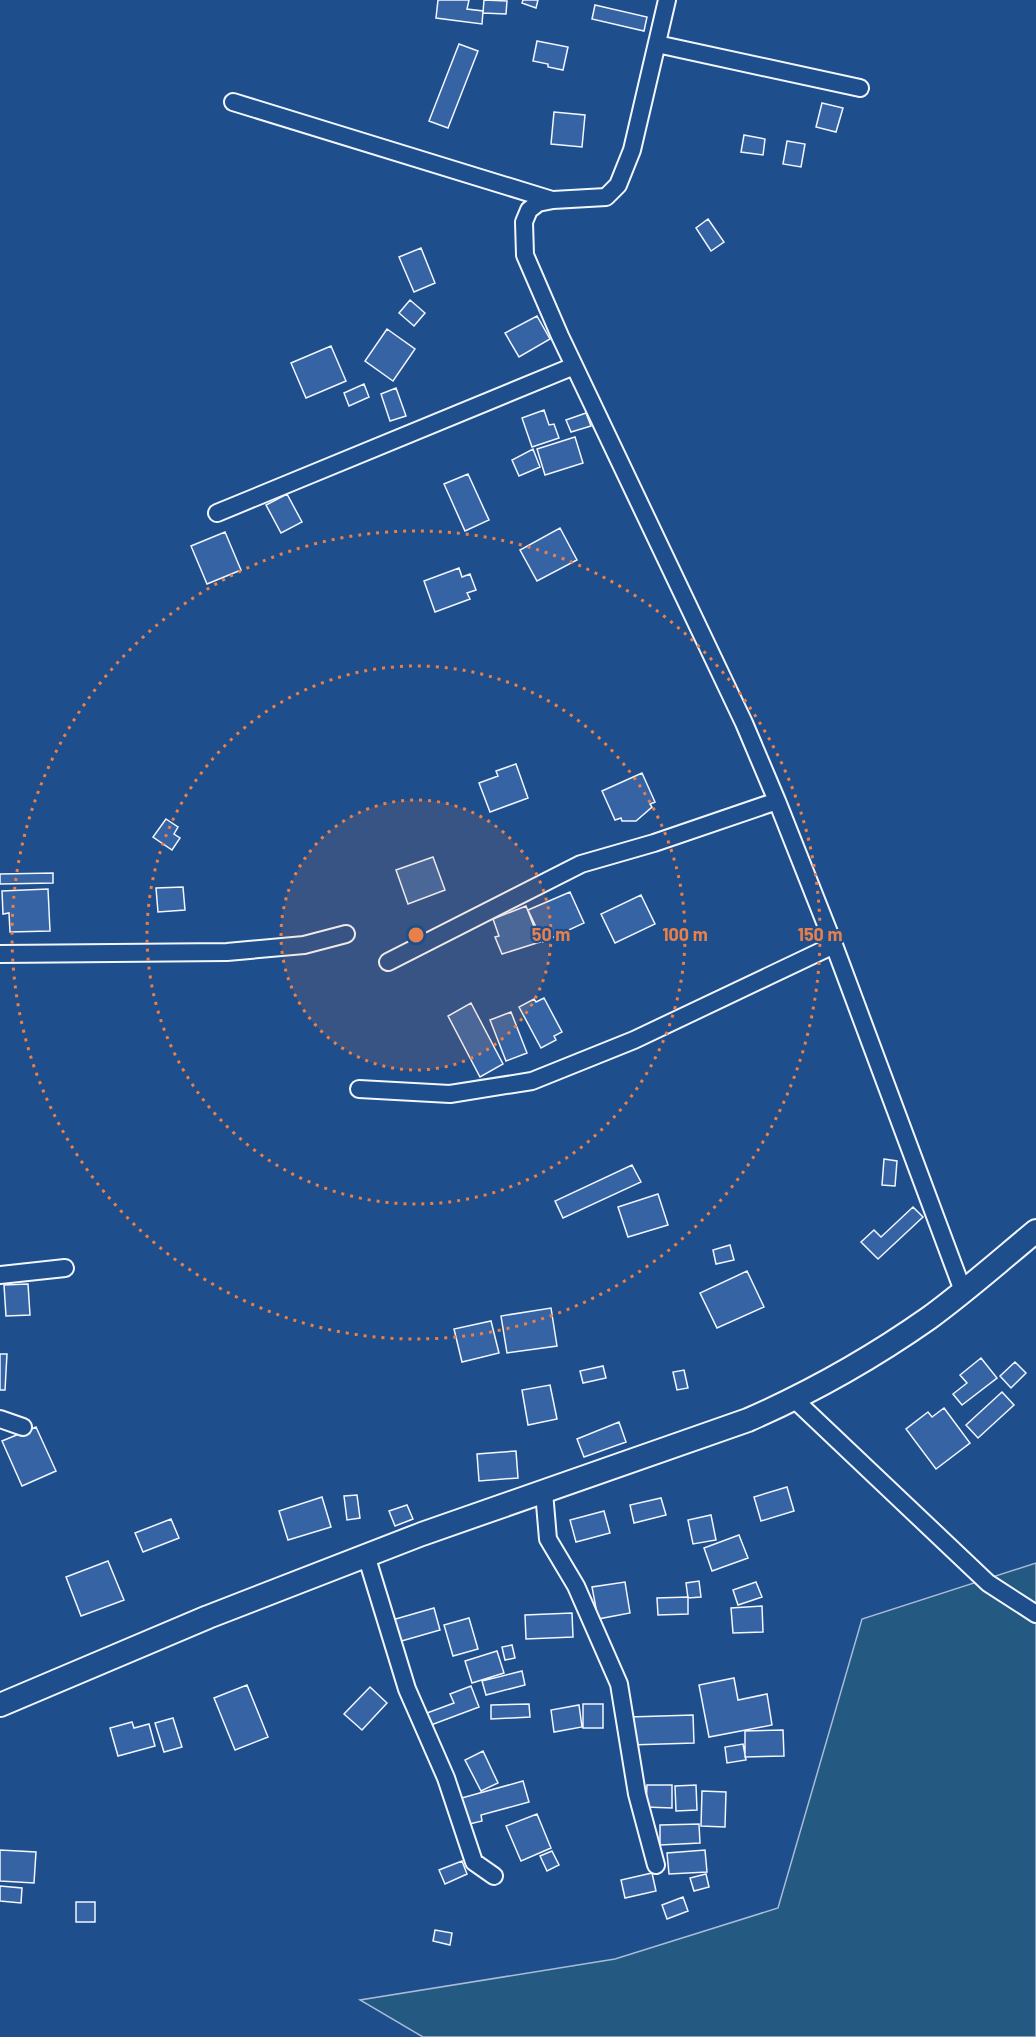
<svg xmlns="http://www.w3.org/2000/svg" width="1036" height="2037" font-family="Barlow,sans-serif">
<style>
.green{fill:#245a82;stroke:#a8bbd7;stroke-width:1.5}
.building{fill:#3563a3;stroke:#f2f6ff;stroke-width:1.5}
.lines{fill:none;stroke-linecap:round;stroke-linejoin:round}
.street-casing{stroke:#f2f6ff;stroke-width:20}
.secondary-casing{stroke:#f2f6ff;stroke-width:26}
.street{stroke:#1f4e8c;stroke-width:16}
.secondary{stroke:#1f4e8c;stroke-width:22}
.ring{fill:none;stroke:#ea8049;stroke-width:3;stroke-dasharray:3 6}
.centre{fill:#ea8049;stroke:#1f4e8c;stroke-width:3}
.ring-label{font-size:18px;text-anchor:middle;font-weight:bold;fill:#ea8049;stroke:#1f4e8c;stroke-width:4.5;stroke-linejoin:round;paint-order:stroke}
</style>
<rect width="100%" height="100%" fill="#1f4e8c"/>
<path class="green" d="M 1036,1563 L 1036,2037 L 423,2037 L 360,2000 L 615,1959 L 778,1908 L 862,1619 Z"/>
<path class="building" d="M 438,0 L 469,0 L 467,9 L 483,11 L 482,24 L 436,18 Z
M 484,0 L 507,1 L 506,14 L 483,13 Z
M 523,0 L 538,0 L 536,8 L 522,3 Z
M 595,5 L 647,17 L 644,31 L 592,19 Z
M 537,41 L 568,47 L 563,70 L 548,67 L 548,64 L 533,61 Z
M 459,44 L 478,51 L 448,128 L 429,121 Z
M 822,103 L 843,108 L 836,132 L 816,127 Z
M 554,112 L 585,115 L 582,147 L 551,144 Z
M 744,135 L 765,139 L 763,155 L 741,152 Z
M 787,141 L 805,144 L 801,167 L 783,164 Z
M 708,219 L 724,242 L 711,251 L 696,228 Z
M 421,248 L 435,283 L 414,292 L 399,257 Z
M 410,300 L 425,313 L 414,326 L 399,313 Z
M 537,316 L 550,339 L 519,357 L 505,333 Z
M 387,329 L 415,349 L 393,381 L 365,361 Z
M 331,346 L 346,381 L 306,398 L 291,363 Z
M 364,384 L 369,397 L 349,406 L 344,393 Z
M 396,388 L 406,416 L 390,421 L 381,394 Z
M 544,410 L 549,425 L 554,424 L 559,438 L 532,447 L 522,418 Z
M 586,413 L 591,426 L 571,432 L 566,420 Z
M 575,437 L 583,463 L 545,475 L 537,449 Z
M 533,449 L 540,467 L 519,476 L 512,460 Z
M 468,474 L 489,520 L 465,531 L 444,484 Z
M 287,494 L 302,522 L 281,533 L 266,505 Z
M 560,528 L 577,560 L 537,581 L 520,550 Z
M 225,532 L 241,570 L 207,584 L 191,546 Z
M 459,568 L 462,577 L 470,574 L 476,590 L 467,593 L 470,599 L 435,612 L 424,581 Z
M 516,764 L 528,798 L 490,812 L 479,783 L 498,776 L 496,771 Z
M 642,773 L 655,802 L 650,804 L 652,807 L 636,821 L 622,821 L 621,818 L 615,820 L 602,791 Z
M 166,819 L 178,827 L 174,834 L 180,838 L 172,850 L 153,837 Z
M 433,857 L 445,890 L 408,904 L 396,870 Z
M 53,873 L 53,883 L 0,884 L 0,874 Z
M 183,887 L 185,910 L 158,912 L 156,888 Z
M 48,889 L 50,931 L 10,932 L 9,913 L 3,914 L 2,891 Z
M 570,892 L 584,923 L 543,942 L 528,910 Z
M 641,895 L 655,924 L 615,943 L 601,914 Z
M 526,906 L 540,942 L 502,954 L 495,937 L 499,936 L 493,919 Z
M 544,998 L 562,1032 L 554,1036 L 556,1040 L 541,1048 L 519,1007 L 534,999 L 536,1002 Z
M 471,1003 L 503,1064 L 480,1077 L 448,1016 Z
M 511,1012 L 527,1053 L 506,1061 L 490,1020 Z
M 884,1159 L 897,1161 L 895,1186 L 882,1185 Z
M 632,1165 L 641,1182 L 563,1218 L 555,1201 Z
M 658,1194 L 668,1225 L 628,1237 L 618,1207 Z
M 913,1207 L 923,1217 L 878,1259 L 861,1242 L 874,1230 L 881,1237 Z
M 730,1245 L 734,1260 L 716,1264 L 713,1250 Z
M 747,1271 L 764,1307 L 717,1328 L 700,1293 Z
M 28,1284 L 30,1315 L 6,1316 L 4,1285 Z
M 551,1308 L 557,1346 L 507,1353 L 501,1316 Z
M 491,1321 L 499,1353 L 462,1362 L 454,1329 Z
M 0,1354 L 7,1354 L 5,1390 L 0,1390 Z
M 981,1358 L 997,1378 L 962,1405 L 953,1394 L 967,1383 L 960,1375 Z
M 1015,1362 L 1026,1373 L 1011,1388 L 1000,1376 Z
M 603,1366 L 606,1378 L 583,1383 L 580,1371 Z
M 684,1370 L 688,1388 L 677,1390 L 673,1372 Z
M 550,1385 L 557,1419 L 528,1425 L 522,1390 Z
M 1002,1392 L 1014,1405 L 978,1438 L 966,1425 Z
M 944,1408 L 970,1443 L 936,1469 L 906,1429 L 928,1412 L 932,1417 Z
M 619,1422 L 626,1442 L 584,1457 L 577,1439 Z
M 36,1427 L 56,1471 L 22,1486 L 2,1441 Z
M 516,1451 L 518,1478 L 479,1481 L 477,1454 Z
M 787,1487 L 794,1511 L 761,1521 L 754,1497 Z
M 357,1495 L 360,1518 L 347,1520 L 344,1496 Z
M 322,1497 L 331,1527 L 288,1540 L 279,1511 Z
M 661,1498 L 666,1515 L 634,1523 L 630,1505 Z
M 407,1505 L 413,1519 L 395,1526 L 389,1511 Z
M 604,1511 L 610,1533 L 576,1542 L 570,1520 Z
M 711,1515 L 716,1540 L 693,1544 L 688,1520 Z
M 171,1519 L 179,1538 L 143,1552 L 135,1533 Z
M 739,1535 L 748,1558 L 712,1571 L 704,1548 Z
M 108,1561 L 124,1600 L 81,1616 L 66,1577 Z
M 699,1581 L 701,1597 L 688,1598 L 686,1583 Z
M 625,1582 L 630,1613 L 598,1619 L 592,1587 Z
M 756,1582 L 762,1597 L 738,1605 L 733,1590 Z
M 688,1597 L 688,1614 L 658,1615 L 657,1598 Z
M 762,1606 L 763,1632 L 733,1633 L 731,1608 Z
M 434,1608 L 440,1630 L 398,1642 L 392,1620 Z
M 572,1613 L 573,1637 L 526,1639 L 525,1615 Z
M 469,1618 L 478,1649 L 453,1656 L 444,1625 Z
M 512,1645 L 515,1658 L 505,1660 L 502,1647 Z
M 497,1651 L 504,1673 L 472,1683 L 465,1661 Z
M 522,1671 L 525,1685 L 486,1695 L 482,1681 Z
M 734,1678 L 738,1700 L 767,1694 L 772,1725 L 709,1737 L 699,1685 Z
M 247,1685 L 268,1737 L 235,1750 L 214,1698 Z
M 471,1686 L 479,1707 L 431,1725 L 427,1713 L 454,1703 L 450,1694 Z
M 370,1687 L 387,1703 L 362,1730 L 344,1714 Z
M 529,1704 L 530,1717 L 491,1719 L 491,1705 Z
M 583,1704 L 603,1704 L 603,1728 L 583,1728 Z
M 579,1705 L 582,1727 L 554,1732 L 551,1710 Z
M 693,1715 L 694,1743 L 630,1745 L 629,1717 Z
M 173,1718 L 182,1747 L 164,1752 L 155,1723 Z
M 132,1722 L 134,1728 L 149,1724 L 155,1746 L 118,1756 L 110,1728 Z
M 783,1730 L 784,1756 L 745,1757 L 745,1731 Z
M 743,1744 L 746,1760 L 727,1763 L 725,1747 Z
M 483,1751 L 498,1783 L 481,1791 L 465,1760 Z
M 523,1781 L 529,1802 L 481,1815 L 482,1821 L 465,1825 L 458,1799 Z
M 647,1785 L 672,1785 L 672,1808 L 646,1807 Z
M 696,1785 L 697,1810 L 676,1811 L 675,1786 Z
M 702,1791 L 726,1792 L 725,1827 L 701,1826 Z
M 537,1814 L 551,1848 L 521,1861 L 506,1826 Z
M 699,1824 L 700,1843 L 660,1845 L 660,1825 Z
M 0,1850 L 36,1852 L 34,1883 L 0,1881 Z
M 705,1850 L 707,1872 L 669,1874 L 667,1853 Z
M 552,1851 L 559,1865 L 547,1871 L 540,1856 Z
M 462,1861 L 467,1874 L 445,1884 L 439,1870 Z
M 652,1873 L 656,1891 L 625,1898 L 621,1880 Z
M 706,1874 L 709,1887 L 694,1891 L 690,1878 Z
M 0,1886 L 22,1888 L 21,1903 L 0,1901 Z
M 683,1897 L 688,1911 L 667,1919 L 662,1905 Z
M 76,1902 L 95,1902 L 95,1922 L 76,1922 Z
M 435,1930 L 452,1933 L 450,1945 L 433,1941 Z"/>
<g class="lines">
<defs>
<path id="street" d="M 667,0 L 632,150 L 618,185 L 606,197 L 553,200 L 538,203 L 529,210 L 524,222 L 525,255 L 560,336 L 744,723 L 777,801 L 834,945 L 963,1291
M 657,44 L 860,88
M 233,102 L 552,200
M 217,513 L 574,366
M 0,954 L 227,952 L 304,945 L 346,934
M 388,962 L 581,864 L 654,843 L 777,801
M 359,1089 L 450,1094 L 532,1081 L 634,1040 L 834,945
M 0,1275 L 65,1268
M 795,1400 L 988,1583 L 1036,1614
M 0,1419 L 23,1427
M 544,1492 L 548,1539 L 576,1586 L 619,1684 L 637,1794 L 656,1865
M 366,1555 L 407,1689 L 446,1778 L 474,1862 L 494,1876"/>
<path id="secondary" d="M 0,1705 L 208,1617 L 422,1534 L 748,1420 C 812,1392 872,1358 929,1318 C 966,1291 1001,1260 1036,1231"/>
</defs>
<use href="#street" class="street-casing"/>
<use href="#secondary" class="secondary-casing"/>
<use href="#street" class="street"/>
<use href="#secondary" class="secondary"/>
</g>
<circle cx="416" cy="935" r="135" fill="#ea8049" fill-opacity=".12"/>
<g class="ring">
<circle cx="416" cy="935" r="135"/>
<circle cx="416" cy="935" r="269"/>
<circle cx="416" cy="935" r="404"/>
</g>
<circle cx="416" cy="935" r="9" class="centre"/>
<g class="ring-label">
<text x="551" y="941">50 m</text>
<text x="685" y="941">100 m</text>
<text x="820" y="941">150 m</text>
</g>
</svg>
